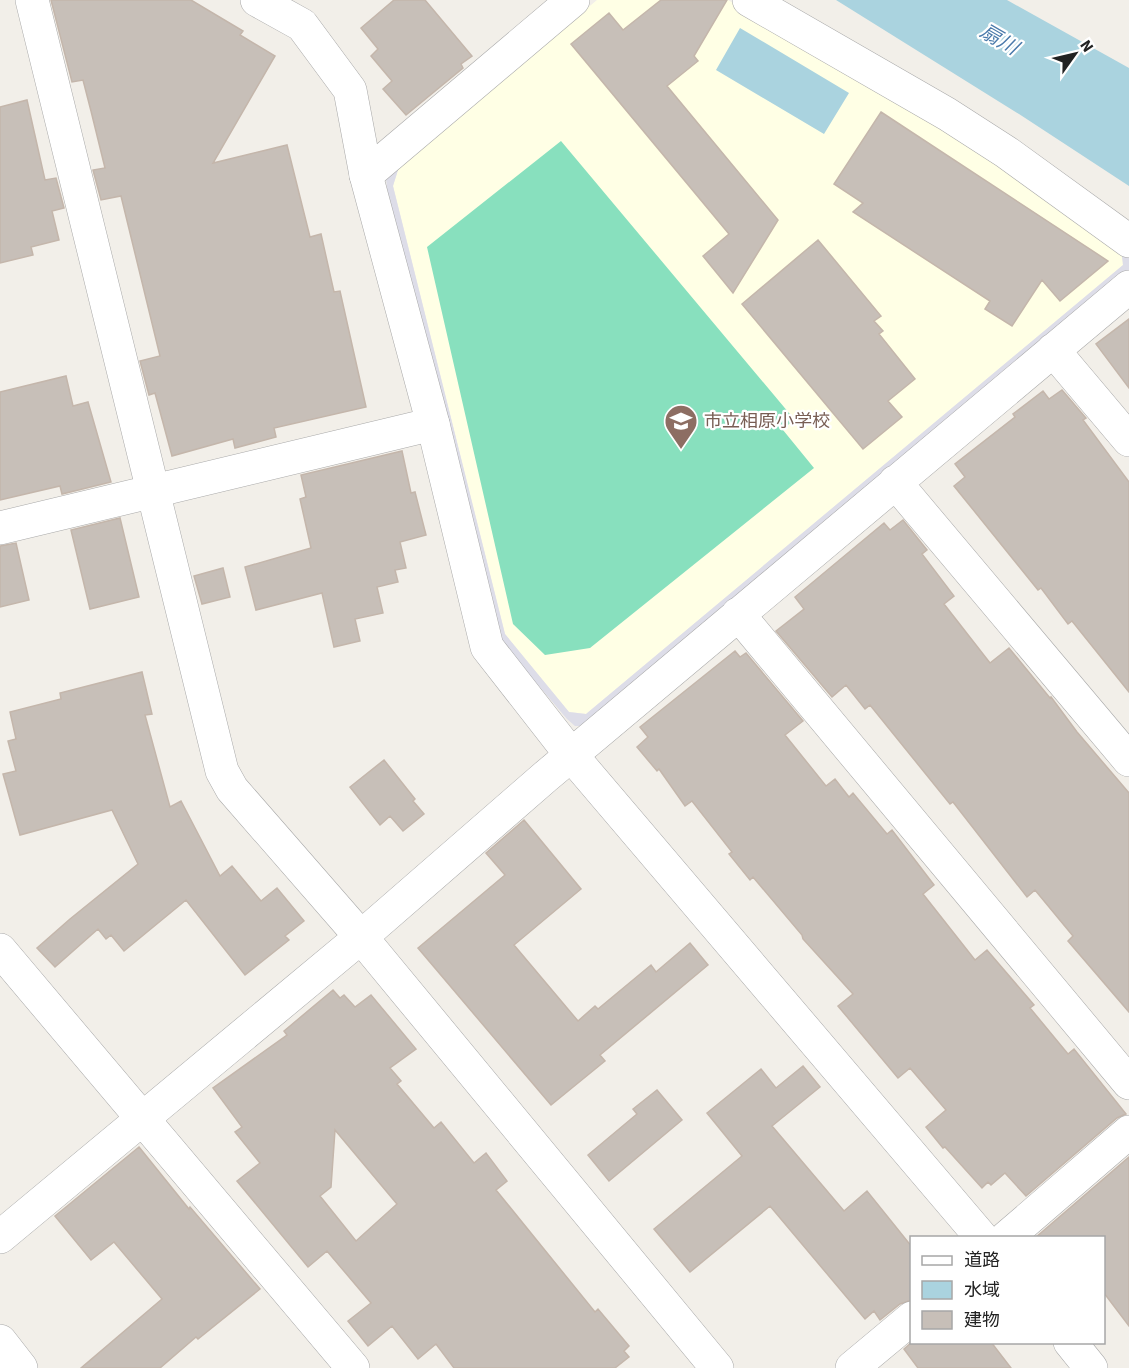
<svg xmlns="http://www.w3.org/2000/svg" width="1129" height="1368" font-family="'Source Sans 3','Noto Sans JP',sans-serif">
<style>
.education{fill:#ffffe5}
.pitch{fill:#88e0be}
.plaza{fill:#dddde8}
.water{fill:#aad3df}
.building{fill:#c7bfb8;stroke:#c4b6ab;stroke-width:1.5;fill-rule:evenodd}
.lines{fill:none;stroke-linecap:round;stroke-linejoin:round}
.minor-casing{stroke:#a9a9a9;stroke-width:34}
.tertiary-casing{stroke:#a9a9a9;stroke-width:34}
.minor{stroke:#fff;stroke-width:33}
.tertiary{stroke:#fff;stroke-width:33}
.labels{text-anchor:middle;dominant-baseline:central;stroke-width:4.5;stroke-linejoin:round;paint-order:stroke}
.education-label{font-size:18px;fill:#785e54;stroke:#fff;text-anchor:start}
.water-label{font-size:20px;font-style:italic;fill:#4a7aab;stroke:#fff}
</style>
<rect width="100%" height="100%" fill="#f2efe9"/>
<path class="education" d="M 597,0 L 728,0 L 864,78 L 1121,247 L 1123,265 L 586,714 L 569,712 L 505,634 L 393,186 L 399,166 Z"/>
<path class="pitch" d="M 561,141 L 794,419 L 783,430 L 814,468 L 590,648 L 545,655 L 513,624 L 427,247 Z"/>
<path class="plaza" d="M 399,167 L 393,186 L 505,634 L 569,712 L 586,714 L 1123,265 L 1121,247 L 1129,254 L 1129,270 L 589,722 L 581,726 L 575,726 L 567,719 L 498,638 L 387,189 L 386,178 Z"/>
<path class="water" d="M 836,0 L 1007,0 L 1129,68 L 1129,186 L 1019,114 Z
M 740,28 L 849,93 L 824,134 L 716,70 Z"/>
<path class="building" d="M 51,0 L 191,0 L 243,31 L 240,35 L 275,56 L 213,163 L 287,145 L 310,237 L 321,234 L 334,292 L 340,291 L 366,407 L 274,428 L 276,437 L 235,448 L 233,439 L 172,456 L 155,393 L 149,395 L 140,361 L 160,356 L 121,196 L 101,200 L 93,170 L 105,168 L 91,111 L 83,80 L 72,82 Z
M 394,0 L 425,0 L 472,56 L 461,64 L 463,68 L 406,115 L 383,89 L 392,81 L 371,56 L 378,49 L 361,28 Z
M 661,0 L 727,0 L 694,56 L 698,61 L 667,86 L 778,220 L 733,293 L 703,256 L 729,234 L 571,44 L 609,13 L 623,30 Z
M 27,100 L 45,180 L 56,178 L 64,208 L 52,211 L 59,240 L 31,247 L 33,255 L 0,263 L 0,107 Z
M 881,112 L 1108,261 L 1060,301 L 1042,280 L 1012,326 L 985,309 L 990,301 L 853,212 L 863,203 L 834,184 Z
M 818,240 L 881,316 L 874,321 L 883,331 L 879,334 L 915,379 L 888,401 L 902,417 L 863,449 L 742,304 Z
M 1129,319 L 1129,388 L 1096,344 Z
M 66,376 L 73,406 L 88,402 L 111,482 L 62,494 L 60,486 L 0,500 L 0,392 Z
M 1062,390 L 1086,418 L 1083,420 L 1129,482 L 1129,692 L 1072,621 L 1068,624 L 1041,588 L 1038,590 L 954,486 L 965,477 L 955,464 L 1015,417 L 1013,414 L 1043,391 L 1049,399 Z
M 402,451 L 411,493 L 415,492 L 426,535 L 400,542 L 406,568 L 395,570 L 398,582 L 377,587 L 383,613 L 355,619 L 360,641 L 334,647 L 322,593 L 256,610 L 245,567 L 311,548 L 300,499 L 306,497 L 301,475 Z
M 120,518 L 139,597 L 90,609 L 71,530 Z
M 903,520 L 927,550 L 922,554 L 954,596 L 944,604 L 990,663 L 1009,648 L 1050,698 L 1051,697 L 1077,732 L 1129,793 L 1129,1012 L 1068,941 L 1073,936 L 1035,890 L 1027,897 L 953,802 L 950,804 L 870,705 L 865,709 L 846,685 L 832,697 L 776,631 L 804,609 L 795,597 L 884,523 L 890,530 Z
M 16,543 L 29,600 L 0,607 L 0,546 Z
M 223,568 L 230,597 L 202,604 L 194,576 Z
M 735,651 L 740,657 L 746,653 L 803,721 L 785,735 L 826,786 L 835,779 L 849,797 L 853,793 L 887,834 L 892,830 L 934,885 L 923,894 L 975,960 L 987,950 L 1034,1005 L 1030,1008 L 1068,1054 L 1074,1049 L 1126,1114 L 1117,1118 L 1026,1196 L 1005,1173 L 991,1185 L 988,1182 L 982,1188 L 945,1147 L 943,1148 L 926,1127 L 946,1110 L 910,1068 L 898,1078 L 838,1006 L 853,994 L 803,939 L 802,935 L 753,877 L 750,880 L 729,854 L 732,852 L 692,801 L 685,806 L 659,769 L 657,771 L 637,747 L 648,737 L 640,727 Z
M 142,672 L 152,714 L 145,715 L 170,807 L 181,801 L 220,876 L 232,866 L 261,901 L 277,888 L 304,921 L 285,936 L 289,940 L 245,975 L 186,900 L 124,951 L 111,935 L 106,939 L 98,929 L 55,967 L 37,948 L 70,919 L 138,864 L 112,810 L 20,835 L 3,774 L 16,771 L 8,741 L 16,739 L 10,712 L 61,699 L 60,693 Z
M 384,760 L 415,799 L 413,801 L 424,814 L 403,831 L 390,816 L 380,825 L 350,787 Z
M 524,820 L 581,889 L 514,945 L 578,1021 L 595,1006 L 598,1009 L 651,965 L 656,972 L 690,943 L 708,965 L 600,1055 L 605,1061 L 551,1105 L 418,948 L 505,875 L 486,853 Z
M 333,990 L 340,998 L 344,995 L 355,1007 L 371,995 L 416,1049 L 390,1068 L 401,1081 L 397,1084 L 434,1128 L 441,1122 L 474,1163 L 486,1153 L 507,1181 L 496,1190 L 595,1312 L 598,1309 L 629,1346 L 624,1351 L 629,1357 L 615,1368 L 454,1368 L 436,1344 L 418,1359 L 392,1326 L 368,1346 L 348,1321 L 371,1303 L 327,1251 L 308,1267 L 237,1181 L 260,1163 L 235,1132 L 242,1127 L 213,1088 L 287,1035 L 284,1031 ZM 335,1130 L 397,1204 L 356,1241 L 320,1196 L 331,1187 Z
M 803,1066 L 820,1087 L 772,1126 L 844,1211 L 867,1191 L 912,1247 L 912,1300 L 900,1304 L 880,1320 L 874,1311 L 865,1319 L 770,1206 L 690,1272 L 654,1229 L 742,1156 L 707,1113 L 761,1069 L 776,1088 Z
M 657,1090 L 682,1120 L 609,1181 L 588,1155 L 637,1114 L 633,1109 Z
M 139,1147 L 189,1209 L 190,1207 L 260,1289 L 198,1339 L 196,1337 L 160,1368 L 81,1368 L 162,1299 L 114,1242 L 91,1260 L 55,1216 Z
M 1129,1157 L 1129,1326 L 1104,1293 L 1104,1238 L 1035,1238 Z
M 912,1342 L 991,1342 L 1011,1368 L 918,1368 L 904,1349 Z"/>
<g class="lines">
<defs>
<path id="minor" d="M 32,0 L 222,771 L 232,789 L 361,937 L 717,1368
M 749,0 L 947,114 L 1006,152 L 1129,241
M 366,175 L 573,0
M 1053,350 L 1129,440
M 895,482 L 1129,760
M 0,528 L 433,424
M 738,614 L 1129,1083
M 0,950 L 353,1368
M 0,1237 L 361,937 L 545,777 L 1129,287
M 1006,1238 L 1129,1132
M 0,1341 L 21,1368
M 852,1368 L 912,1318"/>
<path id="tertiary" d="M 257,0 L 302,25 L 350,90 L 366,175 L 433,424 L 487,647 L 572,756 L 982,1238
M 1070,1342 L 1091,1368"/>
</defs>
<use href="#minor" class="minor-casing"/>
<use href="#tertiary" class="tertiary-casing"/>
<use href="#minor" class="minor"/>
<use href="#tertiary" class="tertiary"/>
</g>
<defs>
<symbol id="school-pin" viewBox="-11 -11 22 30"><path d="M0 17L-7.5 6A9.5 9.5 0 1 1 7.5 6Z" fill="#8d6e63" stroke="#fff"/><path d="M0-5L7-2L0 1L-7-2ZM-4 1L0 2.5L4 1V4Q0 6-4 4Z" fill="#fff"/></symbol>
</defs>
<g fill-rule="evenodd">
<use href="#school-pin" x="662" y="402" width="38" height="52"/>
</g>
<g class="labels">
<g class="education-label">
<text x="704" y="421">市立相原小学校</text>
</g>
<g class="water-label">
<text transform="translate(999 40) rotate(30)">扇川</text>
</g>
</g>
<rect x="910" y="1236" width="195" height="108" fill="#ffffff" stroke="#a7a7a7" stroke-width="1.5"/>
<rect x="922" y="1256" width="30" height="9" fill="#ffffff" stroke="#a7a7a7" stroke-width="1.5"/>
<text x="964" y="1266" font-size="18" fill="#222222">道路</text>
<rect x="922" y="1281" width="30" height="18" fill="#aad3df" stroke="#a7a7a7" stroke-width="1.5"/>
<text x="964" y="1296" font-size="18" fill="#222222">水域</text>
<rect x="922" y="1311" width="30" height="18" fill="#c7bfb8" stroke="#a7a7a7" stroke-width="1.5"/>
<text x="964" y="1326" font-size="18" fill="#222222">建物</text>
<g transform="translate(1075 54) rotate(56)" stroke="#ffffff" stroke-width="4.5" paint-order="stroke">
<path d="M0-4.5L10 22L0 15L-10 22Z" fill="#222222"/>
<text y="-9" font-size="16" font-weight="bold" text-anchor="middle" fill="#222222">N</text>
</g>
</svg>
